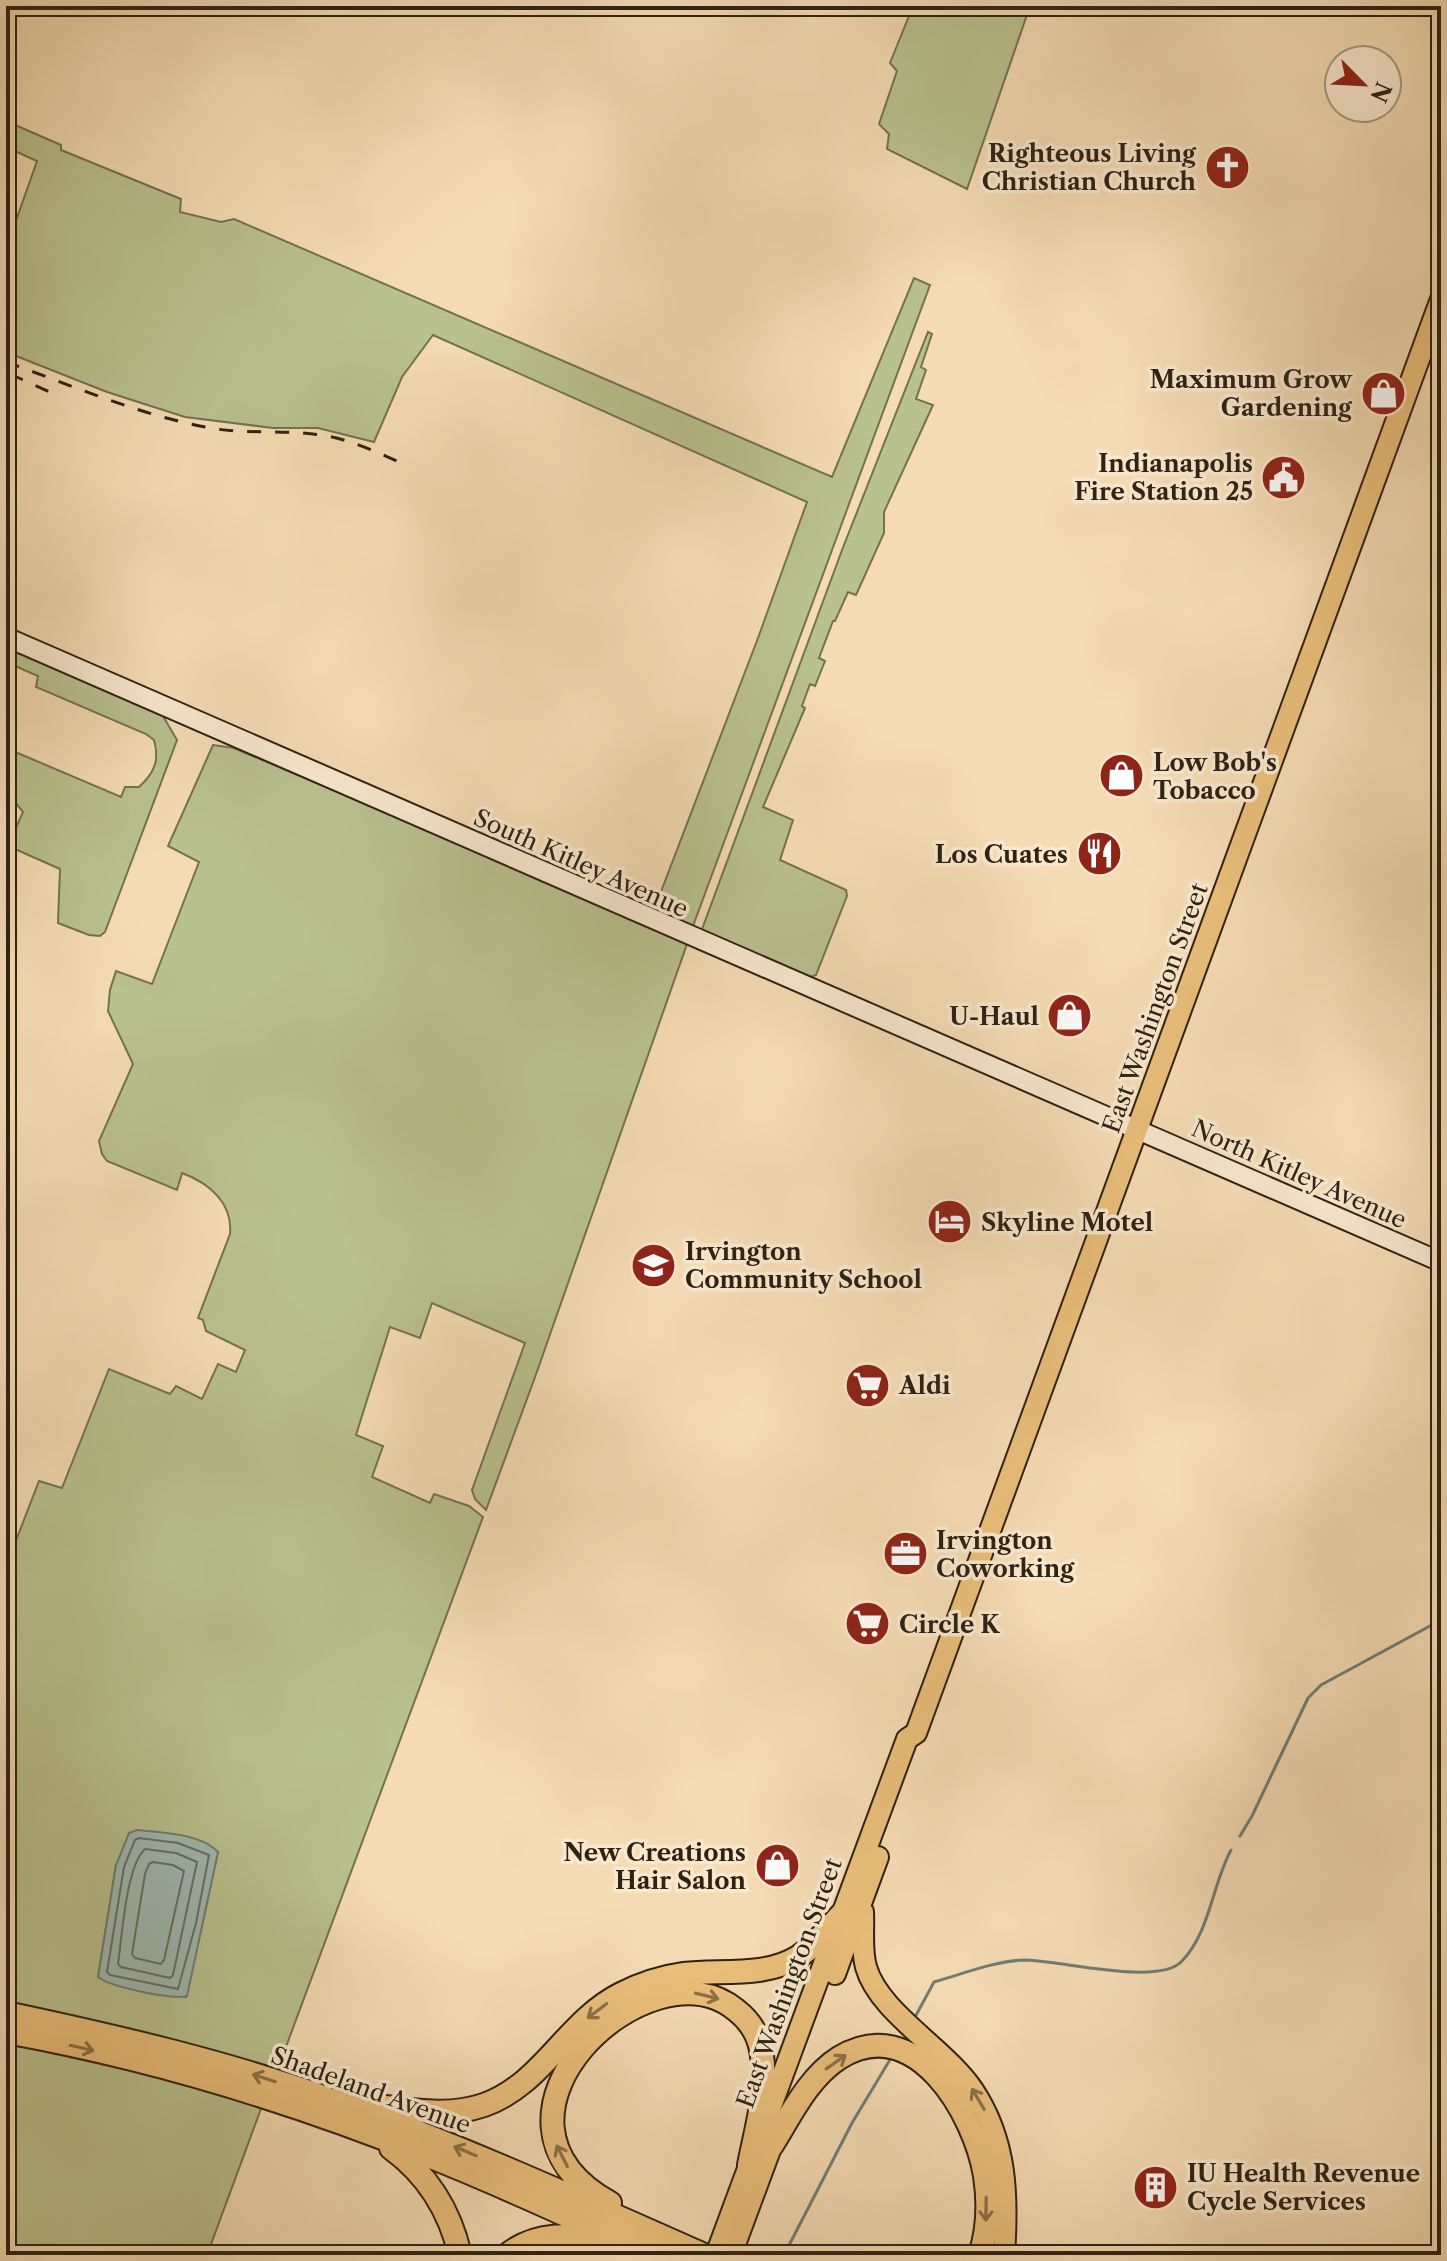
<svg xmlns="http://www.w3.org/2000/svg" width="1447" height="2261" font-family="'Libre Caslon Text',serif">
<style>
.green{fill:#b9c18f;stroke:#747251;stroke-width:2;fill-rule:evenodd}
.water{fill:#9dbab3;stroke:#717d73;stroke-width:2}
.lines{fill:none;stroke-linecap:round;stroke-linejoin:round}
.shore{stroke:#666e63;stroke-width:2}
.stream{stroke:#717d73;stroke-width:3}
.secondary-casing{stroke:#2e2213;stroke-width:22}
.primary-casing{stroke:#2e2213;stroke-width:24}
.highway-casing{stroke:#2e2213;stroke-width:26}
.secondary{stroke:#f8e8ce;stroke-width:18}
.primary{stroke:#eabe7a;stroke-width:20}
.highway{stroke:#eabe7a;stroke-width:22}
.rail{stroke:#2e2213;stroke-width:3;stroke-dasharray:14 14;stroke-linecap:butt}
.oneway{stroke:#8c7046}
.labels{text-anchor:middle;dominant-baseline:central;stroke-width:7;stroke-linejoin:round;paint-order:stroke}
.poi-label{font-size:24px;font-weight:bold;fill:#2e2213;stroke:#f8e8ce;text-anchor:start}
.street-label{font-size:24px;fill:#2e2213;stroke:#f8e8ce}
</style>
<rect width="100%" height="100%" fill="#f5dbb4"/>
<filter id="stains"><feTurbulence type="fractalNoise" baseFrequency=".0025" numOctaves="4"/><feColorMatrix values="0 0 0 0 .2 0 0 0 0 .09 0 0 0 0 .02 0 0 0 .5 -.17"/></filter>
<radialGradient id="worn" r=".72"><stop offset=".6" stop-color="#630" stop-opacity="0"/><stop offset="1" stop-color="#630" stop-opacity=".3"/></radialGradient>
<path class="green" d="M 913,6 L 1030,6 L 967,189 L 887,149 L 889,134 L 879,124 L 897,71 L 890,63 Z
M 6,121 L 61,145 L 61,150 L 181,199 L 180,212 L 221,222 L 234,219 L 832,477 L 914,278 L 930,285 L 693,926 L 654,910 L 758,638 L 807,502 L 433,335 L 402,377 L 374,442 L 318,428 L 273,428 L 185,417 L 107,392 L 6,352 L 6,249 L 37,161 L 6,147 Z
M 928,332 L 932,334 L 921,367 L 926,370 L 916,399 L 933,405 L 884,512 L 884,533 L 856,595 L 848,592 L 835,621 L 833,621 L 819,658 L 825,661 L 815,686 L 810,684 L 802,706 L 805,708 L 763,807 L 793,820 L 780,860 L 846,890 L 847,896 L 816,975 L 808,978 L 701,932 L 842,550 Z
M 6,648 L 163,716 L 177,740 L 105,932 L 100,936 L 89,935 L 58,923 L 60,869 L 8,846 L 23,812 L 6,791 L 6,748 L 121,797 L 125,787 L 139,787 C 154,773 160,761 154,740 L 146,734 L 36,687 L 38,676 L 6,662 Z
M 213,745 L 234,748 L 684,939 L 687,944 L 534,1380 L 486,1510 L 475,1499 L 472,1490 L 525,1343 L 432,1303 L 420,1338 L 390,1327 L 356,1435 L 383,1446 L 372,1477 L 430,1503 L 434,1494 L 469,1506 L 483,1517 L 277,2071 L 169,2039 L 6,2002 L 6,1541 L 15,1543 L 39,1481 L 62,1488 L 109,1369 L 170,1394 L 176,1386 L 202,1399 L 218,1364 L 236,1372 L 245,1350 L 206,1331 L 203,1320 L 198,1318 L 230,1234 C 233,1203 209,1183 182,1173 L 177,1190 L 107,1161 L 102,1154 L 99,1141 L 133,1064 L 108,1011 L 110,990 L 116,971 L 152,984 L 199,862 L 168,846 ZM 218,1852 L 186,1997 L 98,1977 L 116,1865 Z
M 6,2043 L 177,2081 L 262,2106 L 207,2255 L 6,2255 Z"/>
<path class="water" d="M 137,1830 C 162,1833 200,1833 218,1852 L 187,1996 C 171,2000 111,1987 98,1977 L 116,1865 L 129,1833 Z"/>
<g class="lines">
<path class="shore" d="M 139,1838 L 178,1843 L 209,1855 L 196,1923 L 178,1989 L 110,1975 L 107,1972 L 124,1867 L 135,1840 Z
M 145,1849 L 176,1853 L 197,1862 L 173,1975 L 170,1978 L 121,1967 L 118,1964 C 122,1937 126,1866 145,1849 Z
M 153,1862 L 173,1865 L 184,1871 L 164,1960 L 161,1964 L 135,1958 L 132,1954 L 145,1874 L 149,1864 Z"/>
<path class="stream" d="M 1240,1836 L 1252,1816 L 1308,1698 L 1321,1685 L 1441,1620
M 914,2019 L 934,1982 C 962,1974 995,1961 1024,1960 C 1059,1960 1157,1986 1181,1962 C 1210,1933 1212,1885 1231,1850
M 784,2255 L 852,2123 L 891,2058"/>
<defs>
<path id="secondary" d="M 6,637 L 1441,1262"/>
<path id="primary" d="M 863,1912 C 864,1930 861,1949 866,1967 C 879,2013 945,2048 973,2090 C 1007,2141 1008,2196 1004,2255
M 835,1974 L 878,1857
M 716,2255 L 907,1739 L 916,1733 L 1441,299
M 731,2255 L 777,2131"/>
<path id="highway" d="M 6,2013 C 119,2037 232,2063 340,2103 C 464,2147 584,2202 704,2255
M 6,2032 C 151,2058 294,2102 431,2157 C 507,2187 580,2222 654,2255
M 369,2105 C 407,2109 447,2118 484,2105 C 542,2085 567,2021 621,1994 C 641,1984 662,1977 684,1974 C 721,1970 766,1977 798,1957 C 815,1946 828,1928 842,1914
M 772,2145 C 791,2115 808,2078 839,2058 C 915,2010 975,2114 985,2176 C 989,2202 988,2230 980,2255
M 391,2148 C 428,2175 450,2211 460,2255
M 610,2203 C 456,2118 650,1938 736,2010 C 749,2020 758,2034 761,2050 C 769,2088 756,2128 749,2165
M 507,2255 C 536,2232 569,2233 604,2243"/>
</defs>
<use href="#secondary" class="secondary-casing"/>
<use href="#primary" class="primary-casing"/>
<use href="#highway" class="highway-casing"/>
<use href="#secondary" class="secondary"/>
<use href="#primary" class="primary"/>
<use href="#highway" class="highway"/>
<path class="rail" d="M 6,362 C 71,385 137,414 205,427 C 243,435 283,429 321,435 C 348,439 372,450 397,461
M 10,374 L 61,397"/>
</g>
<defs><path id="oneway-shaft" d="M-6 0H5M1.5-3L5.5 0L1.5 3" fill="none" stroke-width="1.6" stroke-linecap="round" stroke-linejoin="round" transform="scale(2)"/></defs>
<g class="oneway">
<use href="#oneway-shaft" transform="translate(707 1996) rotate(14)"/>
<use href="#oneway-shaft" transform="translate(597 2011) rotate(143)"/>
<use href="#oneway-shaft" transform="translate(82 2048) rotate(13)"/>
<use href="#oneway-shaft" transform="translate(836 2062) rotate(-35)"/>
<use href="#oneway-shaft" transform="translate(264 2078) rotate(-162)"/>
<use href="#oneway-shaft" transform="translate(978 2099) rotate(-121)"/>
<use href="#oneway-shaft" transform="translate(465 2151) rotate(-157)"/>
<use href="#oneway-shaft" transform="translate(562 2156) rotate(-117)"/>
<use href="#oneway-shaft" transform="translate(986 2209) rotate(91)"/>
</g>
<defs>
<symbol id="church-disc" viewBox="-11 -11 22 22"><circle r="9.5" fill="#8f2418" stroke="#f8e8ce"/><path d="M-1.2-6h2.4v3.5h3.3v2.4h-3.3V6h-2.4V-.1h-3.3v-2.4h3.3Z" fill="#fff"/></symbol>
<symbol id="shop-disc" viewBox="-11 -11 22 22"><circle r="9.5" fill="#8f2418" stroke="#f8e8ce"/><path d="M-5-2.5h2.3a2.7 3.5 0 0 1 5.4 0H5L5.5 6h-11ZM-1.5-2.5h3a1.5 2.3 0 0 0-3 0Z" fill="#fff"/></symbol>
<symbol id="civic-disc" viewBox="-11 -11 22 22"><circle r="9.5" fill="#8f2418" stroke="#f8e8ce"/><path d="M-.6-6.5H3V-4.5H.6V-3L4-1V1h2V6H-6V1h2V-1L-.6-3ZM-1.2 2.5V6h2.4V2.5Z" fill="#fff"/></symbol>
<symbol id="restaurant-disc" viewBox="-11 -11 22 22"><circle r="9.5" fill="#8f2418" stroke="#f8e8ce"/><path d="M-5-6h1v4h1v-4h1v4h1v-4h1v5L-1.5 .5V6h-2V.5L-5-1ZM5-6V6H3V1.5H1.5Q1.5-4 5-6Z" fill="#fff"/></symbol>
<symbol id="hotel-disc" viewBox="-11 -11 22 22"><circle r="9.5" fill="#8f2418" stroke="#f8e8ce"/><path d="M-6-4.5h1.5V1H6V5H4.5V3h-9V5H-6ZM-4 0a1.8 1.8 0 1 1 3.6 0ZM.5 0V-2.5h3Q6-2.5 6 0Z" fill="#fff"/></symbol>
<symbol id="school-disc" viewBox="-11 -11 22 22"><circle r="9.5" fill="#8f2418" stroke="#f8e8ce"/><path d="M0-5L7-2L0 1L-7-2ZM-4 1L0 2.5L4 1V4Q0 6-4 4Z" fill="#fff"/></symbol>
<symbol id="supermarket-disc" viewBox="-11 -11 22 22"><circle r="9.5" fill="#8f2418" stroke="#f8e8ce"/><path d="M-6-5.5h2.5l.6 2H6L4.5 2H-2.5L-4.4-4H-6ZM-1.5 3.2a1.3 1.3 0 1 0 .1 0ZM3 3.2a1.3 1.3 0 1 0 .1 0Z" fill="#fff"/></symbol>
<symbol id="office-disc" viewBox="-11 -11 22 22"><circle r="9.5" fill="#8f2418" stroke="#f8e8ce"/><path d="M-6-3h4V-5.5h4V-3h4V5H-6ZM-1-4.5V-3h2v-1.5ZM-6 0V1H6V0Z" fill="#fff"/></symbol>
<symbol id="building-disc" viewBox="-11 -11 22 22"><circle r="9.5" fill="#8f2418" stroke="#f8e8ce"/><path d="M-4-6H4V6H1V3H-1V6H-4ZM-2.5-4.3h1.7v1.8h-1.7ZM.8-4.3h1.7v1.8H.8ZM-2.5-1h1.7V.8h-1.7ZM.8-1h1.7V.8H.8Z" fill="#fff"/></symbol>
</defs>
<g fill-rule="evenodd">
<use href="#church-disc" x="1202" y="142" width="51" height="51"/>
<use href="#shop-disc" x="1358" y="368" width="51" height="51"/>
<use href="#civic-disc" x="1258" y="452" width="51" height="51"/>
<use href="#shop-disc" x="1096" y="750" width="51" height="51"/>
<use href="#restaurant-disc" x="1074" y="828" width="51" height="51"/>
<use href="#shop-disc" x="1044" y="990" width="51" height="51"/>
<use href="#hotel-disc" x="924" y="1196" width="51" height="51"/>
<use href="#school-disc" x="628" y="1240" width="51" height="51"/>
<use href="#supermarket-disc" x="842" y="1360" width="51" height="51"/>
<use href="#office-disc" x="880" y="1528" width="51" height="51"/>
<use href="#supermarket-disc" x="842" y="1598" width="51" height="51"/>
<use href="#shop-disc" x="752" y="1840" width="51" height="51"/>
<use href="#building-disc" x="1130" y="2162" width="51" height="51"/>
</g>
<g class="labels">
<g class="poi-label">
<text x="1196" y="153" text-anchor="end">Righteous Living<tspan x="1196" dy="28">Christian Church</tspan></text>
<text x="1352" y="379" text-anchor="end">Maximum Grow<tspan x="1352" dy="28">Gardening</tspan></text>
<text x="1253" y="463" text-anchor="end">Indianapolis<tspan x="1253" dy="28">Fire Station 25</tspan></text>
<text x="1153" y="762">Low Bob's<tspan x="1153" dy="28">Tobacco</tspan></text>
<text x="1068" y="854" text-anchor="end">Los Cuates</text>
<text x="1039" y="1016" text-anchor="end">U-Haul</text>
<text x="981" y="1222">Skyline Motel</text>
<text x="685" y="1251">Irvington<tspan x="685" dy="28">Community School</tspan></text>
<text x="899" y="1385">Aldi</text>
<text x="936" y="1540">Irvington<tspan x="936" dy="28">Coworking</tspan></text>
<text x="899" y="1624">Circle K</text>
<text x="746" y="1852" text-anchor="end">New Creations<tspan x="746" dy="28">Hair Salon</tspan></text>
<text x="1187" y="2173">IU Health Revenue<tspan x="1187" dy="28">Cycle Services</tspan></text>
</g>
<g class="street-label">
<text transform="translate(581 863) rotate(24)">South Kitley Avenue</text>
<text transform="translate(1155 1008) rotate(-70)">East Washington Street</text>
<text transform="translate(1299 1174) rotate(24)">North Kitley Avenue</text>
<text transform="translate(789 1983) rotate(-70)">East Washington Street</text>
<text transform="translate(371 2090) rotate(20)">Shadeland Avenue</text>
</g>
</g>
<rect width="1447" height="2261" fill="none" stroke="#f5dbb4" stroke-width="32"/>
<rect x="8" y="8" width="1431" height="2245" fill="none" stroke="#2e2213" stroke-width="4"/>
<rect x="16" y="16" width="1415" height="2229" fill="none" stroke="#2e2213" stroke-width="2"/>
<g transform="translate(1363 84) rotate(114)"><circle r="38" fill="#f8e8ce" stroke="#a79983" stroke-width="2"/>
<path d="M0-6L14 30L0 20L-14 30Z" fill="#8f2418"/>
<text y="-12" font-size="22" font-weight="bold" text-anchor="middle" fill="#2e2213">N</text>
</g>
<rect width="100%" height="100%" filter="url(#stains)"/>
<rect width="100%" height="100%" fill="url(#worn)"/>
</svg>
